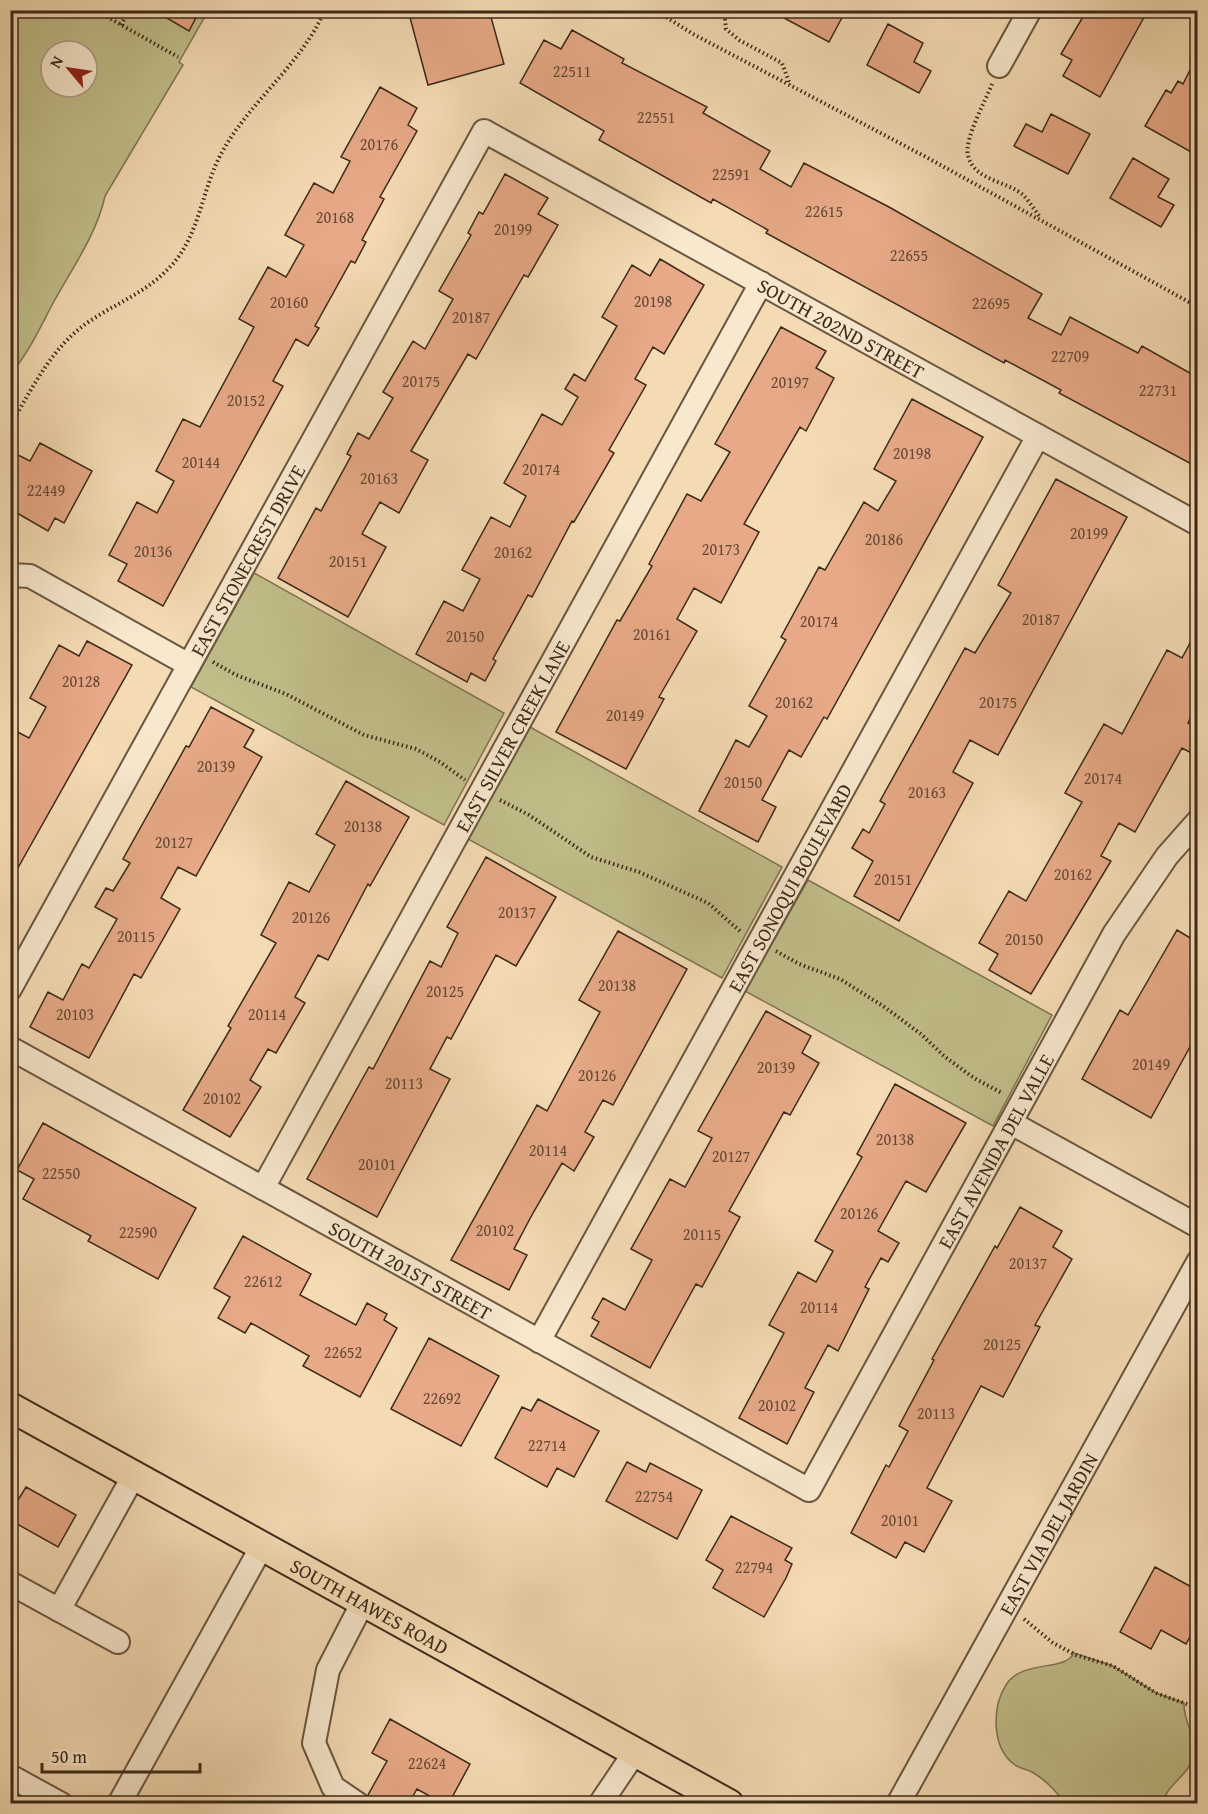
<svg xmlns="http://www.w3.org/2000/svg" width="1208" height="1814" font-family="'Gentium Book Plus',serif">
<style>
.green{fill:#c1be8a;stroke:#7e7452;stroke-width:1.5;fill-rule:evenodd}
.building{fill:#e7a987;stroke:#3b2919;stroke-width:1.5}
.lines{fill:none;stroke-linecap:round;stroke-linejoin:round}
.minor-casing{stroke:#6a5640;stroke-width:26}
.major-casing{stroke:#3b2919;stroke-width:32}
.path{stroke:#3b2919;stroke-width:4;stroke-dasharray:1.5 3;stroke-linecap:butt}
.minor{stroke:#f8e8ce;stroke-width:22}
.major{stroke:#f5dbb4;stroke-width:28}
.labels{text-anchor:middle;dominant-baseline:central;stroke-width:5;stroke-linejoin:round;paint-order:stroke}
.number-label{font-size:16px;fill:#664934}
.street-label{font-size:20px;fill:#3b2919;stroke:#f8e8ce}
</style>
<rect width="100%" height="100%" fill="#f5dbb4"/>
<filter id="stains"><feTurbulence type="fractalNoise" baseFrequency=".00333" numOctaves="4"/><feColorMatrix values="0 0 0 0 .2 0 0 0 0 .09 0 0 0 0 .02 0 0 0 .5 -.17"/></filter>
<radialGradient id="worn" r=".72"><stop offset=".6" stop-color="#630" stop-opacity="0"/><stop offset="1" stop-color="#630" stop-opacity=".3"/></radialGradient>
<path class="green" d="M 11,11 L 208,11 L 179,62 L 183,65 L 105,196 C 97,234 71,270 52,305 C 40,328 28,354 11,373 ZM 51,51 L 87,51 L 87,87 L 51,87 Z
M 254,573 L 504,713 L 444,825 L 191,687 Z
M 530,727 L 782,867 L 722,978 L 468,839 Z
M 808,880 L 1052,1015 L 993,1126 L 745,991 Z
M 1074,1653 L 1113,1666 L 1156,1693 L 1184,1703 C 1183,1722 1197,1737 1195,1753 C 1191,1774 1168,1783 1162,1803 L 1065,1803 C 1056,1791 1046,1780 1032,1772 C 1026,1769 1020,1769 1015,1765 C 991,1748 992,1707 1006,1685 C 1022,1659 1065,1672 1074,1653 Z"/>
<path class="building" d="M 153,10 L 200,10 L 189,31 Z
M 408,10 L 489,10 L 504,64 L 428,85 Z
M 769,10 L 846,10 L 829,42 Z
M 1087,10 L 1148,10 L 1100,97 L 1063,76 L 1072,60 L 1061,54 Z
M 888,24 L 923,43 L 914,62 L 931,71 L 919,93 L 867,65 Z
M 572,30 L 624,59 L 622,63 L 707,107 L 703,113 L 770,151 L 760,169 L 791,187 L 804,163 L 889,207 L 1042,294 L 1028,318 L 1061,335 L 1070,317 L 1138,353 L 1142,346 L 1197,377 L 1197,467 L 1059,393 L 1061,390 L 1005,360 L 1004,363 L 766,233 L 768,230 L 713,199 L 711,203 L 599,140 L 604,131 L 520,83 L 544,40 L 561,49 Z
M 1197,56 L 1197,142 L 1191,152 L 1145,126 L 1166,90 L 1171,93 L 1178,81 L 1183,84 Z
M 380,87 L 417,108 L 408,125 L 417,131 L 380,197 L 384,199 L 362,240 L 366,242 L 355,263 L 351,261 L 315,326 L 319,328 L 308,346 L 296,339 L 273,381 L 283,386 L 163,606 L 118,581 L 127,564 L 109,555 L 137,502 L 157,513 L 174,481 L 156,471 L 183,419 L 200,427 L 254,327 L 239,319 L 268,267 L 286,277 L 304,245 L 285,235 L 314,183 L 333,193 L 350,161 L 341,157 Z
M 1051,114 L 1090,134 L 1068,174 L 1014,146 L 1026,124 L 1042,132 Z
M 1133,158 L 1169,179 L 1158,197 L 1174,205 L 1161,227 L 1110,198 Z
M 505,174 L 548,198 L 538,214 L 558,225 L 528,277 L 524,275 L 476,359 L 468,354 L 411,451 L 428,460 L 399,513 L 380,502 L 362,534 L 386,547 L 348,617 L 278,578 L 316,508 L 321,511 L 351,456 L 347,454 L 358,433 L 369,439 L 393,398 L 383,392 L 413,341 L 425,349 L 453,299 L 439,291 L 471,235 L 468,233 L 479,212 L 483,214 Z
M 660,259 L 704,285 L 664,354 L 653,347 L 635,379 L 646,385 L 609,450 L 614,453 L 574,522 L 572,521 L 532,597 L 528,595 L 493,659 L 496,661 L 485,681 L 471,673 L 467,682 L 416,654 L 444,601 L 463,611 L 480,579 L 462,570 L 491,517 L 510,527 L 526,496 L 504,483 L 542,414 L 562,425 L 578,397 L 565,389 L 574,374 L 585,381 L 617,326 L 602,317 L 632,265 L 650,276 Z
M 781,327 L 826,351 L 816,368 L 834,378 L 806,431 L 800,427 L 744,524 L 759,532 L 721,603 L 694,588 L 677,619 L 697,631 L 659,697 L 664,699 L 626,769 L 556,732 L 617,620 L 620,621 L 652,566 L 649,564 L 687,494 L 701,501 L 730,452 L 715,444 Z
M 912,399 L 983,437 L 827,719 L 824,717 L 801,757 L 789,750 L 762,800 L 776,807 L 758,842 L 699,811 L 736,740 L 749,747 L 767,716 L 749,706 L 786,640 L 781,637 L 819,567 L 825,570 L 864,502 L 878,511 L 896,481 L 874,469 Z
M 40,443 L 92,471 L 64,523 L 55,518 L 48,531 L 10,509 L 10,451 L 30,461 Z
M 1056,479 L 1127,517 L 998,755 L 970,740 L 953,772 L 973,783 L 899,921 L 854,896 L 873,861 L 852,848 L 863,829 L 869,833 L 885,804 L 880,801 L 965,648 L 975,653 L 1011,593 L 998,585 Z
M 1197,630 L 1197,705 L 1188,723 L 1197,728 L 1197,756 L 1182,748 L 1135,832 L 1119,823 L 1101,856 L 1111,861 L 1031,994 L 989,970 L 998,954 L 979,943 L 1009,891 L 1026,901 L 1082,802 L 1065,793 L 1104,724 L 1122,734 L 1167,650 L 1182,658 Z
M 87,641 L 132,665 L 10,882 L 10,728 L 29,738 L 46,707 L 30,698 L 59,645 L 79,656 Z
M 211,707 L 254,730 L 244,747 L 262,757 L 196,876 L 178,867 L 161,898 L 180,909 L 141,978 L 134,974 L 89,1058 L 30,1027 L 48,992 L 63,1000 L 82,964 L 89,968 L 117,919 L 95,907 L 106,888 L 113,891 L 130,863 L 123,859 L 186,746 L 189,747 Z
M 346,781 L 409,817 L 370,886 L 368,884 L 328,960 L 318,955 L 295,997 L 305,1003 L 276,1053 L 268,1049 L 250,1080 L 261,1087 L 230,1137 L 183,1110 L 231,1028 L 228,1026 L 276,943 L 261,935 L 289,882 L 309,892 L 335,845 L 316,834 Z
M 486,857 L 556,897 L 516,966 L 496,955 L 451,1039 L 447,1037 L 430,1069 L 450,1079 L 377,1217 L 307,1179 L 369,1067 L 373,1069 L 430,961 L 441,967 L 458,933 L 447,927 Z
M 1177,930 L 1197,942 L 1197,1034 L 1151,1118 L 1082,1079 L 1120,1010 L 1128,1015 Z
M 618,931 L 687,969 L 613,1105 L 603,1100 L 585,1132 L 594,1137 L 574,1171 L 562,1163 L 533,1213 L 514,1249 L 527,1255 L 509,1290 L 451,1260 L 537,1105 L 547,1111 L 600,1012 L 579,1000 Z
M 766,1011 L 811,1036 L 802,1053 L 819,1063 L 790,1115 L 784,1112 L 729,1211 L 740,1217 L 702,1287 L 696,1284 L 650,1368 L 591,1336 L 599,1322 L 592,1318 L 603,1298 L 625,1310 L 652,1260 L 631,1249 L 670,1179 L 685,1187 L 712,1138 L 698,1131 Z
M 895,1084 L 966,1123 L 926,1192 L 906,1181 L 878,1231 L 899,1243 L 888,1262 L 881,1258 L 865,1287 L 869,1289 L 838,1351 L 828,1345 L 805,1388 L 814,1392 L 787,1444 L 739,1418 L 784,1333 L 769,1325 L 798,1272 L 816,1282 L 833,1251 L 815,1241 L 862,1157 L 857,1154 Z
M 43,1123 L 196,1208 L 158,1279 L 88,1241 L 91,1236 L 23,1199 L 34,1179 L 17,1170 Z
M 1020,1207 L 1062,1231 L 1053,1247 L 1072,1259 L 1035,1325 L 1040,1327 L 1003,1397 L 981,1386 L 927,1488 L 952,1501 L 924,1552 L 905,1542 L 896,1558 L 851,1533 L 886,1465 L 889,1467 L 908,1431 L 899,1426 L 934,1360 L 932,1359 L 995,1246 L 997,1248 Z
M 243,1236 L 311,1274 L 300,1295 L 356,1325 L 367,1303 L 387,1314 L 384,1320 L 397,1328 L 360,1397 L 303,1366 L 309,1356 L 251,1323 L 245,1333 L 218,1318 L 230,1297 L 214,1288 Z
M 429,1338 L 499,1376 L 461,1446 L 391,1409 Z
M 538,1399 L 599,1431 L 574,1477 L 557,1468 L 547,1487 L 495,1458 L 522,1407 L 531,1411 Z
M 627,1462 L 646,1472 L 650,1463 L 702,1490 L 677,1539 L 606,1501 Z
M 26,1487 L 76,1515 L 58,1547 L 10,1520 L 10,1513 Z
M 731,1516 L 792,1548 L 785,1560 L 792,1564 L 786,1578 L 764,1617 L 713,1588 L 723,1570 L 706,1560 Z
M 1155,1567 L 1197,1590 L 1197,1624 L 1186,1644 L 1161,1630 L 1151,1649 L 1120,1632 Z
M 390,1719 L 470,1764 L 449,1803 L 442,1803 L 417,1789 L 409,1803 L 376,1803 L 371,1801 L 368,1795 L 387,1761 L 372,1753 Z"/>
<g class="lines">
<defs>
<g id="minor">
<path d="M 999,66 L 1030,10"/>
<path d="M 10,575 L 30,576 L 189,665"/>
<path id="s1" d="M 10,989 L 484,131 L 1198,524"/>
<path id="s2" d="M 10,1048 L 809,1490 L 1114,934 L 1167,856 L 1198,821"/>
<path d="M 1011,1123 L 1198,1226"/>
<path id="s3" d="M 263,1188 L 761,283"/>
<path id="s4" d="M 539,1341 L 1038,436"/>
<path d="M 10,1583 L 118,1642"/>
<path d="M 59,1610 L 134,1475"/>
<path d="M 10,1776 L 61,1804"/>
<path d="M 119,1804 L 262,1546"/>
<path d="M 358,1804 L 333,1787 L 314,1743 L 328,1670 L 363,1602"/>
<path d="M 600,1804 L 635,1752"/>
<path id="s5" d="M 898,1804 L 1198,1262"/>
</g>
<g id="major">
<path id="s6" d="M 10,1407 L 729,1804"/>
</g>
</defs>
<use href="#minor" class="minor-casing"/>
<use href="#major" class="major-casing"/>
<path class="path" d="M 95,10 L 178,57
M 655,10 L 693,34 L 926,157 L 1198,307
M 724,10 L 726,29 L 739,40 L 782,63 L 790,85
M 121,25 L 129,10
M 992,84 C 986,100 964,139 968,155 C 973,181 1009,181 1024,196 C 1030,202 1035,211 1041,218
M 10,426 C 33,387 53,344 93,319 C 119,302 146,292 168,269 C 197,241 201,197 217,162 C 244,105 299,69 325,10
M 213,662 L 236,675 L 286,694 L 364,735 L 416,749 L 440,762 L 465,780
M 500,800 L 529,815 L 591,857 L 639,872 L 708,903 L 741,932
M 776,951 L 799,964 L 840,979 L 883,1006 L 921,1034 L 945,1057 L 974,1078 L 1002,1093
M 1024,1619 L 1053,1643 L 1076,1655 L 1113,1666 L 1156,1693 L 1198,1708"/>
<use href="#minor" class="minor"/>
<use href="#major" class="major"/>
</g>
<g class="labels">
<g class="number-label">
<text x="572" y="71">22511</text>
<text x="656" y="117">22551</text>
<text x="379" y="144">20176</text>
<text x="731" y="174">22591</text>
<text x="824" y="211">22615</text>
<text x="335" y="217">20168</text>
<text x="513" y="229">20199</text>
<text x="909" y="255">22655</text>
<text x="653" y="301">20198</text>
<text x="289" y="302">20160</text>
<text x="991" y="303">22695</text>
<text x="471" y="317">20187</text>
<text x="1070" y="356">22709</text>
<text x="421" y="381">20175</text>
<text x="790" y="382">20197</text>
<text x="1158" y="390">22731</text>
<text x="246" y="400">20152</text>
<text x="912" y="453">20198</text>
<text x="201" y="462">20144</text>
<text x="541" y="469">20174</text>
<text x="379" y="478">20163</text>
<text x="46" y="490">22449</text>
<text x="1089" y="533">20199</text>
<text x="884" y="539">20186</text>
<text x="721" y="549">20173</text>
<text x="153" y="551">20136</text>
<text x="513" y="552">20162</text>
<text x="348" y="561">20151</text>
<text x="1041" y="619">20187</text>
<text x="819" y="621">20174</text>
<text x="652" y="634">20161</text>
<text x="465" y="636">20150</text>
<text x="81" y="681">20128</text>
<text x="794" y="702">20162</text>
<text x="998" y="702">20175</text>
<text x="625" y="715">20149</text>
<text x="216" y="766">20139</text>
<text x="1103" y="778">20174</text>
<text x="743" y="782">20150</text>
<text x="927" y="792">20163</text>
<text x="363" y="826">20138</text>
<text x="174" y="842">20127</text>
<text x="1073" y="874">20162</text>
<text x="893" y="879">20151</text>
<text x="517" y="912">20137</text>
<text x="311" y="917">20126</text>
<text x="136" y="936">20115</text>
<text x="1024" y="939">20150</text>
<text x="617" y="985">20138</text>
<text x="445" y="991">20125</text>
<text x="75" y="1014">20103</text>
<text x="267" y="1014">20114</text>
<text x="1151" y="1064">20149</text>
<text x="776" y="1067">20139</text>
<text x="597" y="1075">20126</text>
<text x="404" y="1083">20113</text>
<text x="222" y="1098">20102</text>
<text x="895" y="1139">20138</text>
<text x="548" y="1150">20114</text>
<text x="731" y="1156">20127</text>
<text x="377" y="1164">20101</text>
<text x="61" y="1173">22550</text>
<text x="859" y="1213">20126</text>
<text x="495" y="1230">20102</text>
<text x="138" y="1232">22590</text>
<text x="702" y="1234">20115</text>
<text x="1028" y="1263">20137</text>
<text x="263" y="1281">22612</text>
<text x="819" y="1307">20114</text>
<text x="1002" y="1344">20125</text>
<text x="343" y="1352">22652</text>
<text x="442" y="1398">22692</text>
<text x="777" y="1405">20102</text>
<text x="936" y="1413">20113</text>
<text x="547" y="1445">22714</text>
<text x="654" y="1496">22754</text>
<text x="900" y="1520">20101</text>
<text x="754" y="1567">22794</text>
<text x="427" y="1763">22624</text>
</g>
<g class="street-label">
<text stroke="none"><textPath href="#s1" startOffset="1388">SOUTH 202ND STREET</textPath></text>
<text stroke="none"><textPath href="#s1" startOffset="490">EAST STONECREST DRIVE</textPath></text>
<text stroke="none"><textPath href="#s3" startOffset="516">EAST SILVER CREEK LANE</textPath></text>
<text stroke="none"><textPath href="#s4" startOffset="518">EAST SONOQUI BOULEVARD</textPath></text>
<text stroke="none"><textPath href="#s2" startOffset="1300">EAST AVENIDA DEL VALLE</textPath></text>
<text stroke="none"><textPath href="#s2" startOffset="458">SOUTH 201ST STREET</textPath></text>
<text stroke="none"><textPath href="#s5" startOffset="309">EAST VIA DEL JARDIN</textPath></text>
<text stroke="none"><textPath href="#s6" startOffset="411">SOUTH HAWES ROAD</textPath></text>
</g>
</g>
<rect width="1208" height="1814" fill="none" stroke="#f5dbb4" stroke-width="36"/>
<rect x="12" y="12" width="1184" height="1790" fill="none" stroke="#3b2919" stroke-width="3"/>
<rect x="18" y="18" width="1172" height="1778" fill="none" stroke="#3b2919" stroke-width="1.5"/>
<g transform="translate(69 69) rotate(299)"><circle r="28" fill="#f8e8ce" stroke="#ac9c86" stroke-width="1.5"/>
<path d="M0-4.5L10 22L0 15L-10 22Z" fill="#8f2418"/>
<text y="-9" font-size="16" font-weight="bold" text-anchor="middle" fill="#3b2919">N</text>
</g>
<path d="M42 1763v9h158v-9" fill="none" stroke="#3b2919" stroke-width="3"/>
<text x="51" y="1763" font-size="18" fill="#3b2919" stroke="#f8e8ce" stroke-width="4.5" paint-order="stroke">50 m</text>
<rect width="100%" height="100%" filter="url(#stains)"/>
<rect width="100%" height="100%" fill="url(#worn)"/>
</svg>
